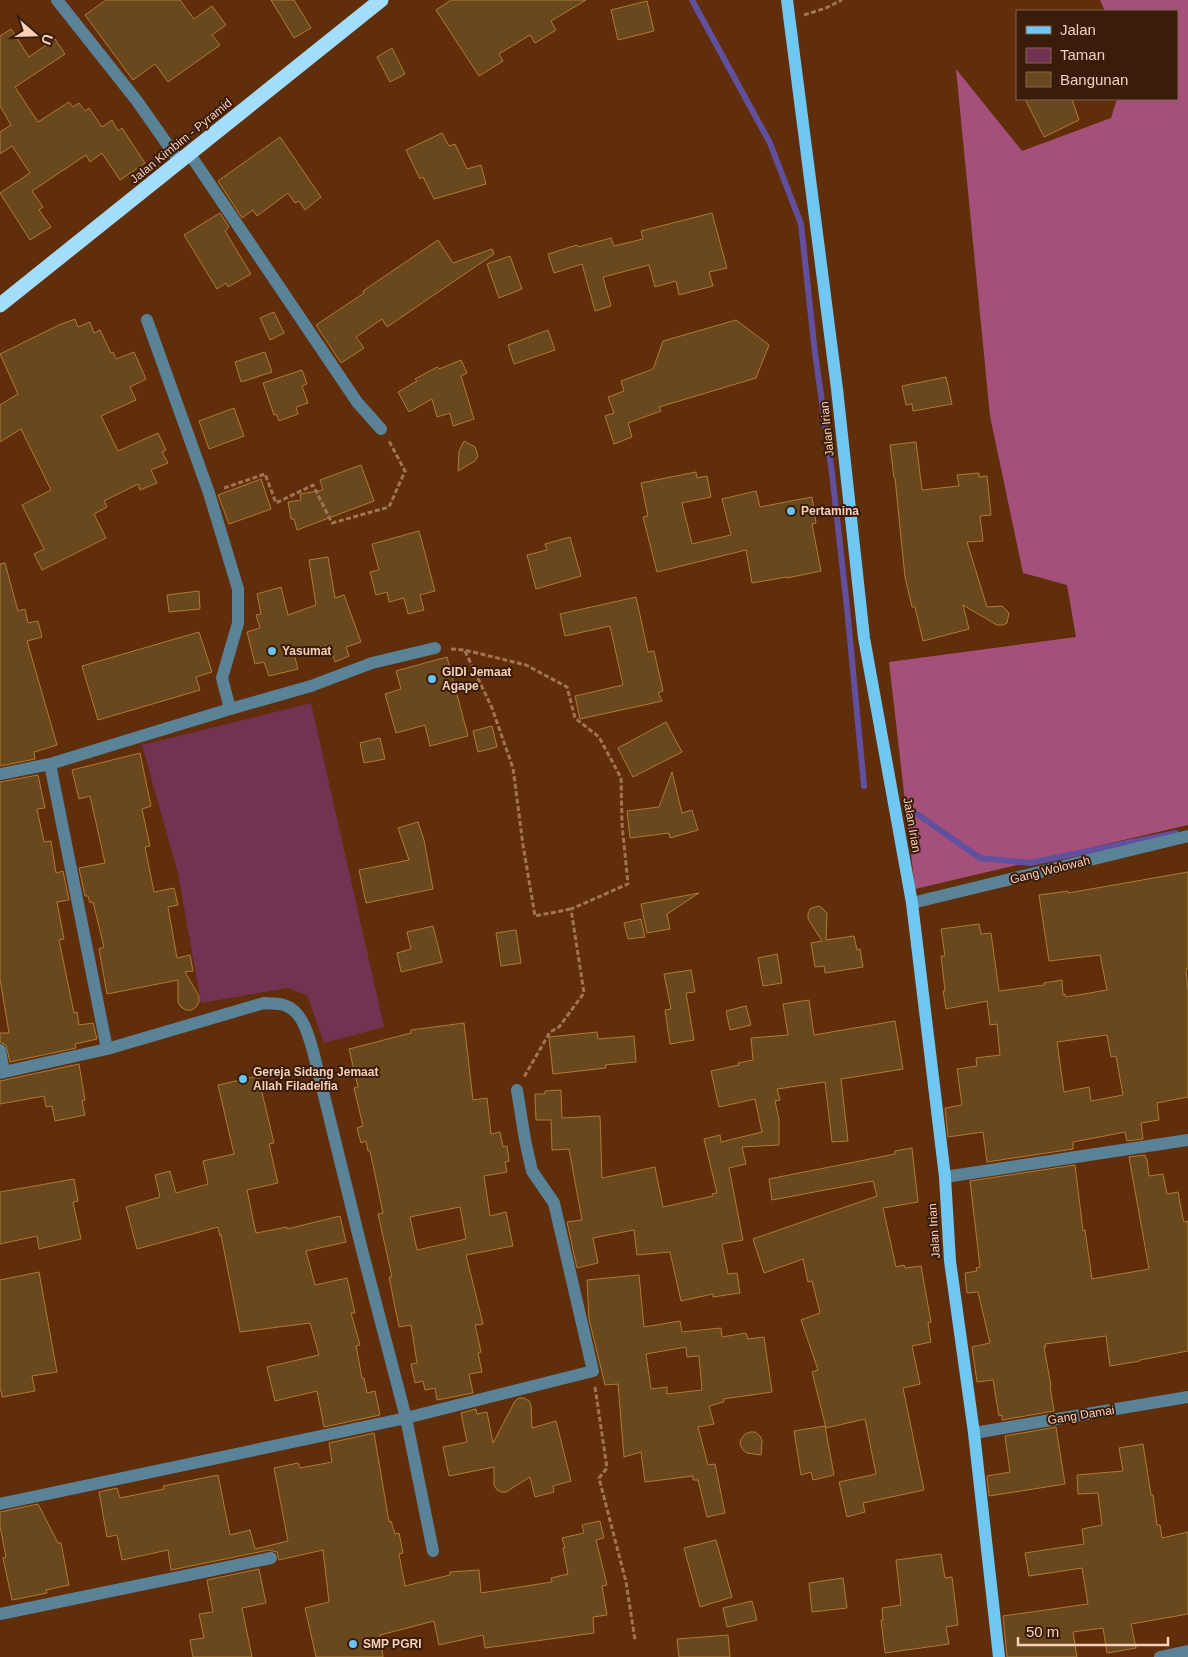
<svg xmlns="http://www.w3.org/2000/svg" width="1188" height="1657" font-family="Helvetica,sans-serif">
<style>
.green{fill:#723352}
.forest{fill:#a5507a}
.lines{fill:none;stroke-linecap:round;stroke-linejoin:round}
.stream{stroke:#60509e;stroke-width:6}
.building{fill:#68481c;stroke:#af7b36;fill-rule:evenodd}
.path{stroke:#a17456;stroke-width:3;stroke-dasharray:5 2.5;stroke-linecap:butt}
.minor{stroke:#5b8398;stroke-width:12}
.major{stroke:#6fc7f2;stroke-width:12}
.highway{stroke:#a2ddfb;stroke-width:15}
.poi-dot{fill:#68c4f0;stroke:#391c09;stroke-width:2}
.labels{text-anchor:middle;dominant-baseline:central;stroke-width:4;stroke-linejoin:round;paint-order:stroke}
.street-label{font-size:12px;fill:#f7d0ba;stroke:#391c09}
.poi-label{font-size:12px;font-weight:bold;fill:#f7d0ba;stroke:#391c09;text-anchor:start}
</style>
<rect width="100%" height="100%" fill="#602e0a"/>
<path class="green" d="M 311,703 L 384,1027 L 324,1043 L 307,995 L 287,988 L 201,1003 L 178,873 L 142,745 Z"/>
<path class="forest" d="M 1100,0 L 1188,0 L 1188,825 L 915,889 L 889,662 L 1076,637 L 1067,585 L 1023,573 L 990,416 L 956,69 L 1022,151 L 1111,118 L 1117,99 L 1177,99 L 1177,11 L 1105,11 Z"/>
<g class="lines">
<path class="stream" d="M 692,0 L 770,143 L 801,224 L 815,353 L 832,473 L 847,608 L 864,786
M 917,814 L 980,858 L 1030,863 L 1176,833"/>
</g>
<path class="building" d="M 106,0 L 180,0 L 194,19 L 212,6 L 226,25 L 212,35 L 220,45 L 168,82 L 155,64 L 133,80 L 85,15 Z
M 271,0 L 294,0 L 311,28 L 294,38 Z
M 451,0 L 586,0 L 551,21 L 556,30 L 535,43 L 530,35 L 499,54 L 503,61 L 479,76 L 436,10 Z
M 647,1 L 654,31 L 618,40 L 611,10 Z
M 11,29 L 29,57 L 55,39 L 65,54 L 15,87 L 38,122 L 69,102 L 73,107 L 79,103 L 85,111 L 89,108 L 102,127 L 112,120 L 118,131 L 122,128 L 145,163 L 120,180 L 102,153 L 90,162 L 86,155 L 32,191 L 43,207 L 39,210 L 51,227 L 30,240 L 0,193 L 30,173 L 12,146 L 0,154 L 0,132 L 11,125 L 0,106 L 0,36 Z
M 392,48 L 405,74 L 390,82 L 377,57 Z
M 1025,99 L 1072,99 L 1079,120 L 1044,137 Z
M 442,133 L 449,146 L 455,144 L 467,169 L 481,165 L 486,184 L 434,199 L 423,177 L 420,179 L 406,150 Z
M 280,137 L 321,197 L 305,210 L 299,201 L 295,203 L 288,193 L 257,216 L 253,210 L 242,218 L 218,181 Z
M 220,213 L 229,227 L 225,231 L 251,274 L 228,287 L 226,283 L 217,289 L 184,235 Z
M 712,213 L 727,268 L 709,272 L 713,286 L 679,295 L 676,281 L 655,287 L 649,265 L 603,277 L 611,306 L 595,311 L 582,264 L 554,273 L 548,254 L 577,245 L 578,247 L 611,238 L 614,246 L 643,239 L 641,231 Z
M 438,240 L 453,263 L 492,249 L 494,254 L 387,327 L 382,319 L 356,337 L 364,348 L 341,363 L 316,325 L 364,293 L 363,291 Z
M 510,256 L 522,289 L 499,298 L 487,264 Z
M 274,312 L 284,333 L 270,340 L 260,318 Z
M 75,319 L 78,327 L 90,322 L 94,333 L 100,330 L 111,353 L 113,352 L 116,359 L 134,352 L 146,379 L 130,387 L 136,400 L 101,416 L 118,451 L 158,433 L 166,450 L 162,452 L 168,463 L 151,470 L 157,483 L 140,490 L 138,484 L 104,501 L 107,507 L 94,514 L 106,538 L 42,570 L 34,554 L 44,549 L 22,505 L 51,490 L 21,429 L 0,442 L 0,405 L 18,394 L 0,354 L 59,325 Z
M 736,320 L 769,345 L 756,378 L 659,407 L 661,411 L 628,423 L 632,437 L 614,444 L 605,416 L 614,413 L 608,397 L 624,391 L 621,381 L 653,369 L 663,341 Z
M 548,330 L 555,350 L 514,364 L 508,345 Z
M 265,352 L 272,372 L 241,382 L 235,362 Z
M 461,360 L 467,373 L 461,376 L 474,419 L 453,426 L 450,413 L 437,417 L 432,399 L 409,412 L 398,392 L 417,381 L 415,379 L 437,367 L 439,369 Z
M 302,370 L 307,384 L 302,386 L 308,403 L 296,407 L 298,414 L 279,421 L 276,414 L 274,415 L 263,383 Z
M 946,377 L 952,404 L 913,411 L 912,404 L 906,405 L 902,386 Z
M 234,408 L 244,436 L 209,449 L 199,421 Z
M 464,441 L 475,447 L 478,456 L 475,461 L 458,471 L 459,451 Z
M 916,442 L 922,490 L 959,486 L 957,475 L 979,473 L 979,477 L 987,476 L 991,515 L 980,516 L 983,541 L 967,542 L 987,607 L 1002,606 L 1009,613 L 1007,623 L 1003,625 L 997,625 L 963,605 L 969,629 L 923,641 L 915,607 L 912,607 L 905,577 L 895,478 L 894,478 L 890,445 Z
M 361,465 L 374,501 L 297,530 L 294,519 L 291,519 L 288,502 L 301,500 L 300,494 L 323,490 L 320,480 Z
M 696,472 L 697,478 L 707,476 L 711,497 L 682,503 L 692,544 L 731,535 L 722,499 L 756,491 L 760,507 L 812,497 L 816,523 L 812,524 L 821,571 L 787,578 L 787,577 L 752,583 L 746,550 L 657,572 L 643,517 L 648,516 L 641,483 Z
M 261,479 L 271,509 L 229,524 L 218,495 Z
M 419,531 L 435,591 L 420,595 L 424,610 L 408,614 L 404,598 L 389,602 L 387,592 L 376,595 L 370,572 L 379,570 L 372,544 Z
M 570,537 L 581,576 L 536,589 L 527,555 L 547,550 L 545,544 Z
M 328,557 L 335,598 L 344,595 L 361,642 L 346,647 L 349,656 L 335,662 L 329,645 L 294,654 L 298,669 L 269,676 L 264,662 L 255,664 L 247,632 L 260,628 L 256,615 L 261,614 L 257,594 L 281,587 L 288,615 L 316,605 L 309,560 Z
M 5,563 L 18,611 L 25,609 L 28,623 L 38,621 L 42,637 L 27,641 L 57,745 L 34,752 L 35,759 L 0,766 L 0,564 Z
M 199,591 L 200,609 L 169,612 L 167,595 Z
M 636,597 L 648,652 L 654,651 L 663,691 L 658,693 L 662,701 L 580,719 L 575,696 L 623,685 L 610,626 L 565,636 L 560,614 Z
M 199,632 L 212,672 L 196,677 L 200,690 L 98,720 L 82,666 Z
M 447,657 L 468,736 L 430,746 L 425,725 L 396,733 L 385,694 L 401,689 L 396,671 Z
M 666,722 L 682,752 L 633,777 L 618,748 Z
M 492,726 L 497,747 L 478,752 L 473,731 Z
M 380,738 L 385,759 L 364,763 L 360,743 Z
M 140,753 L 151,806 L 142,809 L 150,846 L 145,847 L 154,892 L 174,888 L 178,905 L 168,907 L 177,958 L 190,955 L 193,971 L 185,972 L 199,996 L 199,1002 L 196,1007 L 192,1010 L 186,1010 L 181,1007 L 178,1002 L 178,980 L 107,994 L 99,949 L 104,947 L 93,902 L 90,903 L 88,896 L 85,896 L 79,868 L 105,863 L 90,796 L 79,799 L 72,770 Z
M 672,772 L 682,813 L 692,810 L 698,830 L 670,838 L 669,833 L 630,838 L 627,811 L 659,807 Z
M 38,775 L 45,808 L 37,809 L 44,842 L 51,841 L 56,873 L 63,871 L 69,900 L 57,902 L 64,939 L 59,940 L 74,1013 L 77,1012 L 79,1025 L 93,1023 L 97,1039 L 75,1044 L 76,1048 L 10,1062 L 6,1045 L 0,1042 L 0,1033 L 9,1033 L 0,979 L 0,782 Z
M 418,822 L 424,840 L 433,889 L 366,903 L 359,870 L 409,860 L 398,828 Z
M 1188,872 L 1188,969 L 1186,969 L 1188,992 L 1188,1097 L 1157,1103 L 1159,1120 L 1141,1123 L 1143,1139 L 1127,1141 L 1125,1132 L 1073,1142 L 1073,1149 L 987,1162 L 983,1132 L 948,1137 L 945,1108 L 962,1105 L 957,1069 L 977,1066 L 976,1058 L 1000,1055 L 997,1024 L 990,1025 L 987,1001 L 946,1009 L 943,991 L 945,991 L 941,956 L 945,956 L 941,929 L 979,924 L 981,934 L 991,933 L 999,991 L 1044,985 L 1044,983 L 1062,980 L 1063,995 L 1065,994 L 1066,997 L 1107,990 L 1100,955 L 1049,961 L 1039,895 L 1068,891 L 1068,893 ZM 1107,1035 L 1111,1057 L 1116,1056 L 1123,1095 L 1091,1101 L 1089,1087 L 1064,1092 L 1057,1042 Z
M 699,893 L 667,914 L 670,929 L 647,933 L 641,904 Z
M 820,906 L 827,913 L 826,940 L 854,936 L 857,950 L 860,949 L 863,967 L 825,973 L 824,966 L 815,967 L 811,943 L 822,941 L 808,919 L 808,914 L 810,909 L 815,907 Z
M 641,919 L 645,937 L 628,939 L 624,923 Z
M 433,926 L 442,962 L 401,972 L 397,953 L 411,949 L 407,932 Z
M 516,930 L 521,963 L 501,966 L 496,933 Z
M 777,954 L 782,983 L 763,986 L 758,958 Z
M 691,970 L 695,992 L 686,993 L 694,1040 L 670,1044 L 665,1010 L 671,1009 L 664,974 Z
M 809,1000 L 814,1035 L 895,1021 L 903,1069 L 841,1079 L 848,1141 L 832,1142 L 825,1082 L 777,1089 L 780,1100 L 775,1101 L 779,1119 L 779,1145 L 742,1147 L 746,1164 L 729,1168 L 743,1240 L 722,1244 L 728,1274 L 737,1273 L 740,1293 L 713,1297 L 713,1294 L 681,1301 L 670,1252 L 637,1255 L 634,1230 L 593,1238 L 598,1263 L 577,1268 L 567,1222 L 582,1220 L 569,1149 L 552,1150 L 551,1120 L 536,1120 L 535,1094 L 545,1094 L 545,1091 L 561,1090 L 562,1118 L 600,1116 L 602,1178 L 655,1167 L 663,1207 L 713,1196 L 712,1194 L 717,1193 L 704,1139 L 720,1135 L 721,1142 L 762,1132 L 755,1099 L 719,1107 L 711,1071 L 739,1065 L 738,1063 L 753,1060 L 751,1038 L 788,1035 L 783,1004 Z
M 746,1006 L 751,1025 L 730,1030 L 726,1011 Z
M 464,1023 L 473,1100 L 487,1098 L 491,1134 L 500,1132 L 503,1147 L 507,1146 L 509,1161 L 505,1162 L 507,1172 L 484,1176 L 490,1216 L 506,1212 L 513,1246 L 466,1255 L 483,1324 L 475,1325 L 481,1352 L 478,1353 L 482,1372 L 469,1374 L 473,1393 L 437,1400 L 435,1388 L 425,1390 L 423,1381 L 415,1383 L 411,1364 L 417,1363 L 411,1325 L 399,1327 L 389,1277 L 392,1277 L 378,1214 L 383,1213 L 370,1151 L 368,1151 L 366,1141 L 361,1143 L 357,1128 L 363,1126 L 354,1088 L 358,1087 L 349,1049 L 411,1033 L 411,1030 ZM 460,1207 L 466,1239 L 417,1250 L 410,1217 Z
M 597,1032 L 598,1039 L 634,1036 L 636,1062 L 605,1065 L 606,1068 L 553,1074 L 549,1037 Z
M 79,1064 L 85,1100 L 82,1101 L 85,1115 L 55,1121 L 52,1106 L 46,1107 L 44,1096 L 0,1104 L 0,1081 Z
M 258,1076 L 274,1143 L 269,1144 L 278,1183 L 247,1190 L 256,1233 L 287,1227 L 287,1229 L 340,1216 L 346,1242 L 306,1251 L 315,1285 L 347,1278 L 355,1313 L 351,1313 L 360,1345 L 356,1346 L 362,1378 L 364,1378 L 367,1393 L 375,1391 L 380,1415 L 324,1427 L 317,1391 L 275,1401 L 267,1367 L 319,1355 L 310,1323 L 240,1332 L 221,1235 L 220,1236 L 218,1227 L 137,1249 L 126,1207 L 160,1197 L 155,1175 L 170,1171 L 176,1193 L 208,1184 L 203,1161 L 234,1154 L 218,1085 Z
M 912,1148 L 918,1202 L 883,1208 L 896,1267 L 904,1265 L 905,1268 L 921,1266 L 931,1322 L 928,1323 L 931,1342 L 912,1346 L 920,1384 L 903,1388 L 924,1490 L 863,1503 L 865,1512 L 847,1517 L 839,1482 L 876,1474 L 865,1419 L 826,1428 L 812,1372 L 818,1370 L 801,1320 L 820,1313 L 812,1281 L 808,1282 L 803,1259 L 764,1273 L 753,1239 L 877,1196 L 873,1181 L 772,1200 L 769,1179 L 895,1154 L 895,1151 Z
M 1145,1155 L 1146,1159 L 1147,1159 L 1149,1176 L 1163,1174 L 1167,1194 L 1178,1192 L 1183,1219 L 1184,1222 L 1188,1221 L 1188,1351 L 1140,1360 L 1140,1361 L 1110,1366 L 1106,1336 L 1045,1344 L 1046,1347 L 1044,1347 L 1051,1386 L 1050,1386 L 1054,1411 L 1002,1420 L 1002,1415 L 999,1416 L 993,1380 L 977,1382 L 972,1347 L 990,1343 L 978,1292 L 967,1293 L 965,1273 L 977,1271 L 976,1268 L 980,1267 L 970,1181 L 1075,1165 L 1083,1231 L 1085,1230 L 1092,1279 L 1149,1269 L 1129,1157 Z
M 74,1179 L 78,1201 L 73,1202 L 81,1239 L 39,1249 L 37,1236 L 0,1244 L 0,1192 Z
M 39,1272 L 57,1372 L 32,1376 L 35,1391 L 2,1397 L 1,1390 L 0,1390 L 0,1280 Z
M 639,1275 L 644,1327 L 680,1321 L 682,1332 L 721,1328 L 722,1337 L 746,1333 L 748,1339 L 764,1337 L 772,1392 L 723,1399 L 724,1402 L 709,1406 L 714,1424 L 698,1427 L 708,1465 L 715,1464 L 725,1513 L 707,1517 L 698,1480 L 693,1480 L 693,1476 L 645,1482 L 641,1452 L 624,1457 L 618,1384 L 605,1385 L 589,1319 L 587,1280 ZM 686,1347 L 687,1357 L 699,1356 L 702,1390 L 667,1394 L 667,1387 L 651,1389 L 646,1354 Z
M 519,1398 L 524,1398 L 529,1401 L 531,1405 L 532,1428 L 556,1421 L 571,1481 L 553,1486 L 554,1492 L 535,1497 L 530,1477 L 506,1492 L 501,1492 L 497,1490 L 494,1485 L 494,1467 L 449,1476 L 443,1447 L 467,1442 L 461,1413 L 476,1409 L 477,1414 L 487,1412 L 493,1443 L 515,1401 Z
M 825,1426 L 834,1475 L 813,1480 L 811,1472 L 801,1475 L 794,1431 Z
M 1056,1427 L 1065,1484 L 989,1496 L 987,1476 L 1010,1472 L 1005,1436 Z
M 750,1432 L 755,1432 L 760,1436 L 762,1441 L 761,1455 L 747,1453 L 743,1450 L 740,1444 L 741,1439 L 745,1434 Z
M 374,1433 L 389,1522 L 391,1521 L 395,1534 L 399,1533 L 403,1553 L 399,1554 L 405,1586 L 450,1575 L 450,1572 L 479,1570 L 481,1593 L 552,1582 L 551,1578 L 568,1574 L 563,1548 L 565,1548 L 562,1538 L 584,1533 L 582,1525 L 600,1521 L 604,1538 L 596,1540 L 607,1585 L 602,1586 L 607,1615 L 593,1617 L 594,1633 L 485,1648 L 483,1635 L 439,1645 L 434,1621 L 380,1635 L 383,1657 L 316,1657 L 305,1608 L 329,1602 L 323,1550 L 279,1560 L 277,1552 L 269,1550 L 171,1570 L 168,1550 L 122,1560 L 117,1535 L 107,1537 L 99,1492 L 117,1488 L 120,1498 L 164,1489 L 163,1486 L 218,1475 L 230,1535 L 250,1530 L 255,1549 L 288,1541 L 274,1468 L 298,1463 L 300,1468 L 332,1462 L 329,1443 Z
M 1143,1444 L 1151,1495 L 1153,1495 L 1157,1525 L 1160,1525 L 1162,1538 L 1188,1532 L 1188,1614 L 1131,1624 L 1136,1648 L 1107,1653 L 1103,1628 L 1073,1632 L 1077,1657 L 1007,1657 L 1003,1616 L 1088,1604 L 1082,1568 L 1029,1576 L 1025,1553 L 1084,1544 L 1082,1529 L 1102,1525 L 1098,1493 L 1078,1494 L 1077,1475 L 1123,1471 L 1119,1448 Z
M 38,1504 L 58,1543 L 61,1543 L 69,1585 L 46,1590 L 47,1593 L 12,1600 L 3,1558 L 6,1557 L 0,1526 L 0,1512 Z
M 716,1540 L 732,1597 L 700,1607 L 684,1548 Z
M 941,1554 L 945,1578 L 952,1577 L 958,1625 L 946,1627 L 949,1644 L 885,1653 L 881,1620 L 883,1620 L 882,1608 L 901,1605 L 896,1560 Z
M 259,1569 L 266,1603 L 242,1608 L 252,1657 L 193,1657 L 190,1640 L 204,1638 L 199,1614 L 213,1612 L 207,1580 Z
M 843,1578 L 847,1608 L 812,1612 L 809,1583 Z
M 752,1601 L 757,1620 L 727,1627 L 723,1608 Z
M 728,1635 L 730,1657 L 679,1657 L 677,1639 Z"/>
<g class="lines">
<path class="path" d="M 804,15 L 826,8 L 842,0
M 224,488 L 265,474 L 276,503 L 313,485 L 332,523 L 389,507 L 405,471 L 389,441
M 451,649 L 465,650 L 526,665 L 567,687 L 575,718 L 599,737 L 621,778 L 622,824 L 628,884 L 571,909 L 584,993 L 559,1027 L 550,1032 L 524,1077
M 465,651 L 492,708 L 513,768 L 523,845 L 535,916 L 571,909
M 595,1387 L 607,1468 L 599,1478 L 626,1582 L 635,1640"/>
<path class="minor" d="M 57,0 L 137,101 L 179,161
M 189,153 L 357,402 L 381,429
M 147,320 L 209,493 L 238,589 L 238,623 L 222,678 L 230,709
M 50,764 L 107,1049
M 0,774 L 50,764 L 230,709 L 311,686 L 372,663 L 435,648
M 912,903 L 1188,836
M 0,1050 L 4,1072
M 0,1073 L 107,1049 L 264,1003 C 270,1004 279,1003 284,1005 C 303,1011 308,1035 313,1051 L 362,1250 L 406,1418 L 433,1551
M 945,1177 L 1188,1140
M 974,1433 L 1188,1397
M 0,1504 L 406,1418 L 593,1371 L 554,1203 L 532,1171 L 525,1140 L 517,1090
M 0,1614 L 271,1558
M 1160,1657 L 1188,1651"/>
<path class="major" d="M 787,0 L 837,389 L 864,638 L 912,903 L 945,1177 L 950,1261 L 974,1433 L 999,1657"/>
<path class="highway" d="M 0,305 L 381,0"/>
</g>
<g class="poi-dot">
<circle cx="791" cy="511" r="5"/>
<circle cx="272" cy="651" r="5"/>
<circle cx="432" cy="679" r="5"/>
<circle cx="243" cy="1079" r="5"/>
<circle cx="353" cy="1644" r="5"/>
</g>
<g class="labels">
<g class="street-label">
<text transform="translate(181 141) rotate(-39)">Jalan Kimbim - Pyramid</text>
<text transform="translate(827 429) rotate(-96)">Jalan Irian</text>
<text transform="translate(912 825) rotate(80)">Jalan Irian</text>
<text transform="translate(1050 870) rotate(-14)">Gang Wolowah</text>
<text transform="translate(934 1231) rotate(-94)">Jalan Irian</text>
<text transform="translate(1081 1415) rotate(-9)">Gang Damai</text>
</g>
<g class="poi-label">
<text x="801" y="511">Pertamina</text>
<text x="282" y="651">Yasumat</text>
<text x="442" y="672">GIDI Jemaat<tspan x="442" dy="14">Agape</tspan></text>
<text x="253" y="1072">Gereja Sidang Jemaat<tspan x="253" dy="14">Allah Filadelfia</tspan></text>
<text x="363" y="1644">SMP PGRI</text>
</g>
</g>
<rect x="1016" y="10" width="162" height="90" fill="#391c09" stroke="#856450"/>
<rect x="1026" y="26" width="25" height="8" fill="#6fc7f2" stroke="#856450"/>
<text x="1060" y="35" font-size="15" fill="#f7d0ba">Jalan</text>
<rect x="1026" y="48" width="25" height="15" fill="#723352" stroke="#856450"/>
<text x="1060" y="60" font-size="15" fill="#f7d0ba">Taman</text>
<rect x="1026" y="72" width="25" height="15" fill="#68481c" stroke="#856450"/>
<text x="1060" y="85" font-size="15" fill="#f7d0ba">Bangunan</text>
<g transform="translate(35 35) rotate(110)" stroke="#391c09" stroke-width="4" paint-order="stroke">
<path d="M0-4L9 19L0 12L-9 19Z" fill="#f7d0ba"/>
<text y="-8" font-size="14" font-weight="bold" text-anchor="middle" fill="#f7d0ba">U</text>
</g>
<path d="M1018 1637v8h150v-8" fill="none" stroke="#f7d0ba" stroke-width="2.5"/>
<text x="1026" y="1637" font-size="15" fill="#f7d0ba" stroke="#391c09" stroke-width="4" paint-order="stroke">50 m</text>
</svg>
